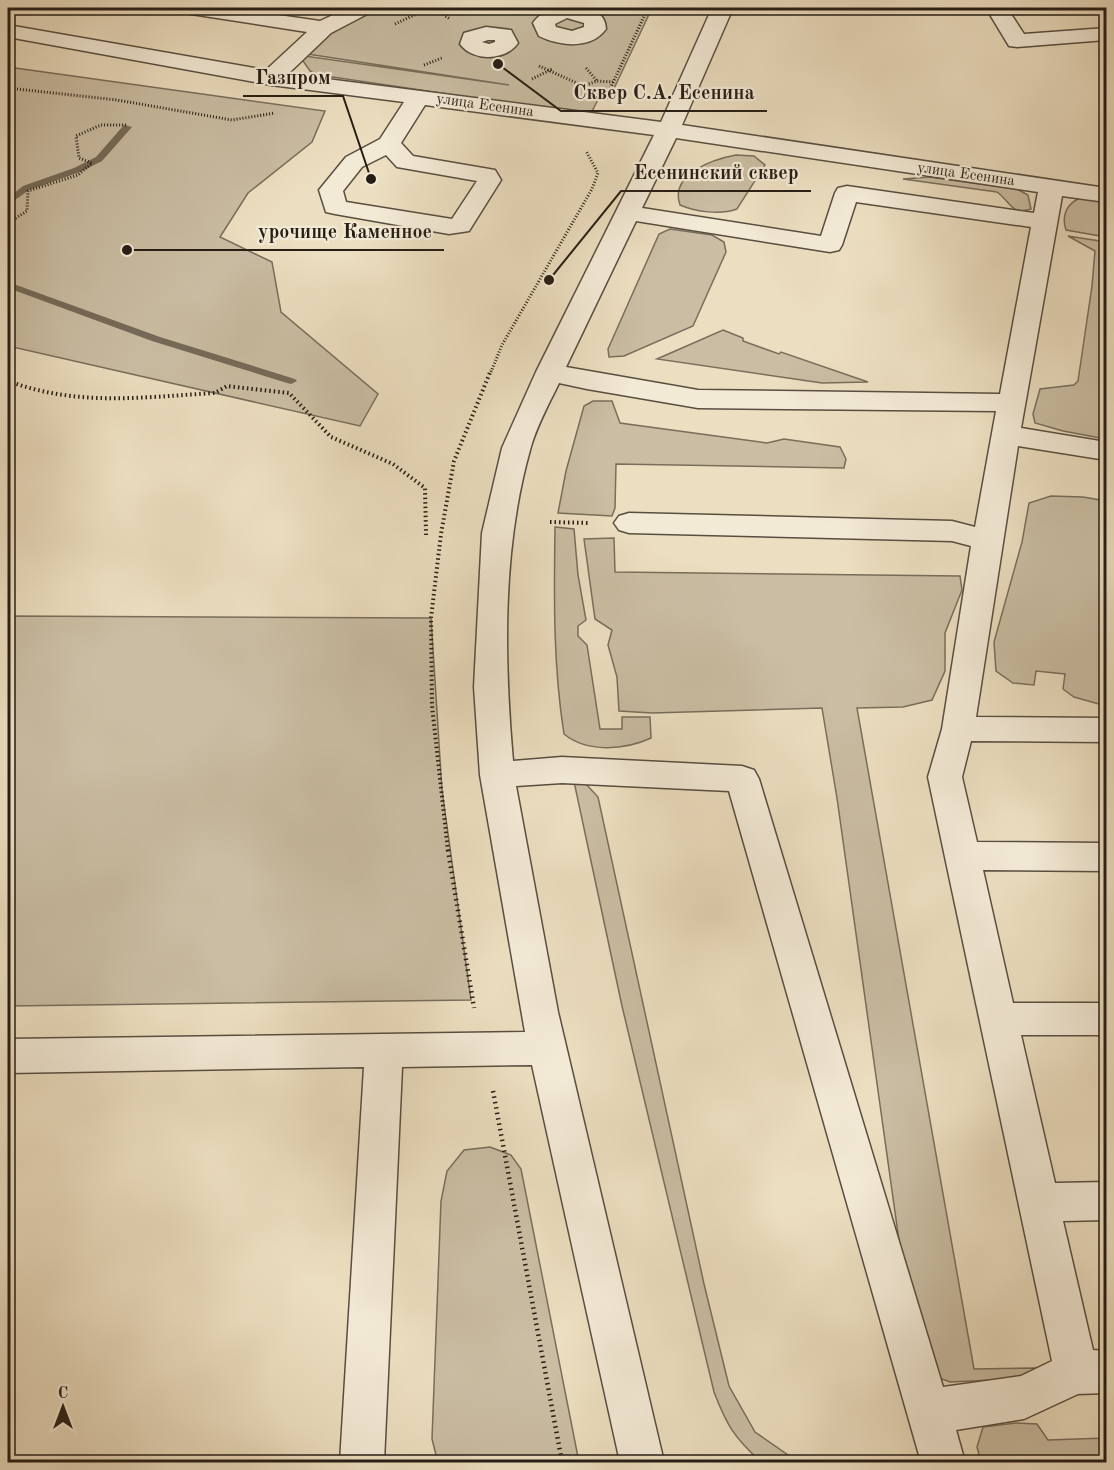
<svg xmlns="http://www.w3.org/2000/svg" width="1114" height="1470" font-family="'Old Standard TT',serif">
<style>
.green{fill:#cabda3;stroke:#786e5c;stroke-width:1.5}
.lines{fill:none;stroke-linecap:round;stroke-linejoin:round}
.stream{fill:#756a59;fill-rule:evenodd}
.minor-casing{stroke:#584e40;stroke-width:3}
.path-far2{stroke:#261e15;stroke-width:3;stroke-dasharray:1 2;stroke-linecap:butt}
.path-far1{stroke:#261e15;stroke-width:4;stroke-dasharray:1.5 3;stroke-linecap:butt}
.path{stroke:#261e15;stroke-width:4.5;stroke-dasharray:1.5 4;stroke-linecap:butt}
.minor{fill:#f3ead6;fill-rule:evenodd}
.labels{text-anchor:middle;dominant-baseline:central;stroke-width:4.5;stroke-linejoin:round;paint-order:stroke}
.far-street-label{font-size:15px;fill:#261e15;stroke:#f3ead6}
.leader{fill:none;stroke:#261e15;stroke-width:2}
.callout-dot{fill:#261e15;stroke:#f3ead6;stroke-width:2}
.callout-label{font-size:20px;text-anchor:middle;font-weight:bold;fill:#261e15;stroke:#f3ead6;stroke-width:4.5;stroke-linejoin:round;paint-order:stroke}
</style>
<rect width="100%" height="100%" fill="#ecdec0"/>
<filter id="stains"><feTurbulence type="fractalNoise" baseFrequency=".00333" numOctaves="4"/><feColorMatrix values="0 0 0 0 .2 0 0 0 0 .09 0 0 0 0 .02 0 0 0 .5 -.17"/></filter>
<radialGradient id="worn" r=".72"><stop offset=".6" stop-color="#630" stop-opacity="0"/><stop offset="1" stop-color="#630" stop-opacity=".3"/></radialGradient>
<path class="green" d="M 361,8 L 652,8 L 609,99 L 599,98 L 590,115 L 319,75 L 310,71 L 303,61 L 305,56 L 509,85 L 288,51 L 315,30 Z
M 8,67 L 325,111 L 312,142 L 248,193 L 220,237 L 272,262 L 281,312 L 378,394 L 360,426 L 8,346 Z
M 736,155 L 754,156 L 765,165 L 737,209 C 720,215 696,212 680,205 C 669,174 714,159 736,155 Z
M 929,177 L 1017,189 L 1028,195 L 1031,209 C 1011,216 1011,202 997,192 L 903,179 Z
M 1082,197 L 1106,200 L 1106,237 L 1066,230 C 1061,215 1067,203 1082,197 Z
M 670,229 L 712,235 L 724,242 L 726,252 L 693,326 L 624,356 L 609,357 L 608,349 L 659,234 Z
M 1068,236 L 1106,242 L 1106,439 L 1063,431 L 1035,423 L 1033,414 L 1040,389 L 1074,385 L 1078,381 L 1092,286 L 1095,251 Z
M 723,330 L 743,338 L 743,341 L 779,354 L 781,352 L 868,382 L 822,383 L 657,359 Z
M 593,401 L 612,401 L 620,423 L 767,443 L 784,439 L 840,447 L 846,459 L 844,468 L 616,464 L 615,508 L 612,516 L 558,513 L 566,471 L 584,406 Z
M 1051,496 L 1083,497 L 1106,501 L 1106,706 L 1074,697 L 1063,689 L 1065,674 L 1036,671 L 1034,685 L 1013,683 L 996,671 L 994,642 L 1022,542 L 1029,503 Z
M 555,527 L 574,529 L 578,575 L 586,620 L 578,626 L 578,636 L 587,645 L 600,729 L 622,729 L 622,717 L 650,717 L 651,738 C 625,750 587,753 564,734 C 553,665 554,597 555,527 Z
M 614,538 L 615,572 L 960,576 L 962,590 L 945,633 L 945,671 L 932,700 L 903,707 L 857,708 L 974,1369 L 1037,1368 L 1034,1378 L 950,1382 L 934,1376 L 903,1269 L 837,798 L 822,708 L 652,713 L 619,711 L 617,677 L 608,645 L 612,630 L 595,619 L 584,539 Z
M 8,616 L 431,618 L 442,790 L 471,1000 L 8,1006 Z
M 573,777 L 586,784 L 598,797 L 704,1284 L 729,1386 L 755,1432 L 798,1462 L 761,1462 C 734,1437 727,1426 714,1392 L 622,1006 Z
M 490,1147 L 511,1155 L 521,1169 L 579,1462 L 441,1462 L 437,1459 L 432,1439 L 441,1201 L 447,1171 L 464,1150 Z
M 1016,1423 L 1037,1424 L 1048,1440 L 1106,1438 L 1106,1462 L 981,1462 L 977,1447 L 983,1427 Z"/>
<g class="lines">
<path class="stream" d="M 124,125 L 132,127 L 102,161 L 80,172 L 29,190 L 8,205 L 8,198 L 23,186 L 74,168 L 96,157 Z
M 8,282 L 160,337 L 295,379 L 297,381 L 291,384 L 287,383 L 152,341 L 8,288 Z"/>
<defs>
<path id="minor" d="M 180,8 L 230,8 L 320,21 L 348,8 L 374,8 L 371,12 L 331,33 L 288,74 L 661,122 L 712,8 L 733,8 L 682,125 L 1106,188 L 1106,202 L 1062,196 L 1021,428 L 1106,442 L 1106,460 L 1018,446 L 976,717 L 1106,718 L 1106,742 L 971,741 L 962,777 L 977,842 L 1106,843 L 1106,871 L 983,870 L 1013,1003 L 1106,1003 L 1106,1035 L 1021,1035 L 1055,1183 L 1106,1182 L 1106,1220 L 1063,1221 L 1093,1350 L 1106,1351 L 1106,1393 L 1078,1394 L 1024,1419 L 956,1430 L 965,1462 L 921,1462 L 729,791 L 562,783 L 516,786 L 558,1012 L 664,1462 L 620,1462 L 532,1065 L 402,1067 L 384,1462 L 340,1462 L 364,1067 L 8,1073 L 8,1039 L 525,1032 L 480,775 L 474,687 L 482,533 L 502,448 L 536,372 L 654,135 L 425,105 L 401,143 L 413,156 L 495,170 L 501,180 L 469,231 L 449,234 L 335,214 L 326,212 L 319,190 L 346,157 L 380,139 L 404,102 L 271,85 L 8,37 L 8,25 L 266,70 L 307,32 L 191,14 L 184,12 ZM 676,138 L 1038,192 L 1034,213 L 847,186 L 838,188 L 835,193 L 821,236 L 642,208 ZM 386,155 L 397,167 L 477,181 L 452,219 L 346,202 L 343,191 L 362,167 ZM 856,202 L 1031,227 L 1000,394 L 698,390 L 566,367 L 636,221 L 830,252 L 839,250 L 842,245 ZM 559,383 L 587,389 L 698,408 L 996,411 L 975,527 L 952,521 L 629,513 L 619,516 L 614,523 L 619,530 L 629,533 L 952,541 L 971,546 L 942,729 L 928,777 L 1052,1361 L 1021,1376 L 943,1387 L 759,779 L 754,770 L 742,766 L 562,757 L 513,761 C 504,658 502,550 530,450 C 536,427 549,404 559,383 Z
M 560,8 C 578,8 605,5 606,29 C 591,50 559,46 539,36 L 533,23 C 540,13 548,11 560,8 ZM 567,18 L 584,23 L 584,27 L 572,31 L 556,27 L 555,24 Z
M 986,8 L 1007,8 L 1024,34 L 1106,28 L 1106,40 L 1017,47 L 1009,46 Z
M 486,27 L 511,30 L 518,43 C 506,61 473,62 460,44 L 464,33 ZM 488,40 L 495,40 L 495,42 L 489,44 L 482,42 Z"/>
</defs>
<use href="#minor" class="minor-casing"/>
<path class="path-far2" d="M 433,8 L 450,19
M 395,24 L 429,8
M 424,65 L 442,58
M 539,66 L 579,84
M 586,68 L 597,81
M 532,79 L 552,69
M 586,85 L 597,81 L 613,82
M 8,88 L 117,100 L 232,120 L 275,113
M 609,91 L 648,8
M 8,223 L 27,211 L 28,191 L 78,175 L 92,163 L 79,158 L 76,136 L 101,125 L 127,125
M 491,372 L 502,345 L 592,189 L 598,173 L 586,151"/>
<path class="path-far1" d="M 8,381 C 78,407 143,397 215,393 L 227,386 L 289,393 L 331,437 L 393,464 L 425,488 L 426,535
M 550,522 L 589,523
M 448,851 L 432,706 L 431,618 L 441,534 L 454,461 L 491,370"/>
<path class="path" d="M 448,850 L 474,1008
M 493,1091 L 562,1462"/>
<use href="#minor" class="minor"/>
</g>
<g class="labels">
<g class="far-street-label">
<text transform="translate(485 106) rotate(8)">улица Есенина</text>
<text transform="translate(966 175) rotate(8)">улица Есенина</text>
</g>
</g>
<path class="leader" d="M371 179L343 96H243M498 64L561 111H767M549 280L621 191H811M127 250L246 250H444"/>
<g class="callout-dot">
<circle cx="371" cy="179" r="6"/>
<circle cx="498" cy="64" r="6"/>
<circle cx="549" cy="280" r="6"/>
<circle cx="127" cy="250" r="6"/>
</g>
<g class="callout-label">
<text x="293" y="84">Газпром</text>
<text x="664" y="99">Сквер С.А. Есенина</text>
<text x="716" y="179">Есенинский сквер</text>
<text x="345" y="238">урочище Каменное</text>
</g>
<rect width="1114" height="1470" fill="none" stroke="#ecdec0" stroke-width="30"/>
<rect x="9" y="9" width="1096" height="1452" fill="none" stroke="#261e15" stroke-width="3"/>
<rect x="15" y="15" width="1084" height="1440" fill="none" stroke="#261e15" stroke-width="1.5"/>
<g transform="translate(63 1407)" stroke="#f3ead6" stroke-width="4.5" paint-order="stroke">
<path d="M0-4.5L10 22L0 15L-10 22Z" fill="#261e15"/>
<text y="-9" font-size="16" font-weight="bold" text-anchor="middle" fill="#261e15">С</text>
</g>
<rect width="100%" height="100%" filter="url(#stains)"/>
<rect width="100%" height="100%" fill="url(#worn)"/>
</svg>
